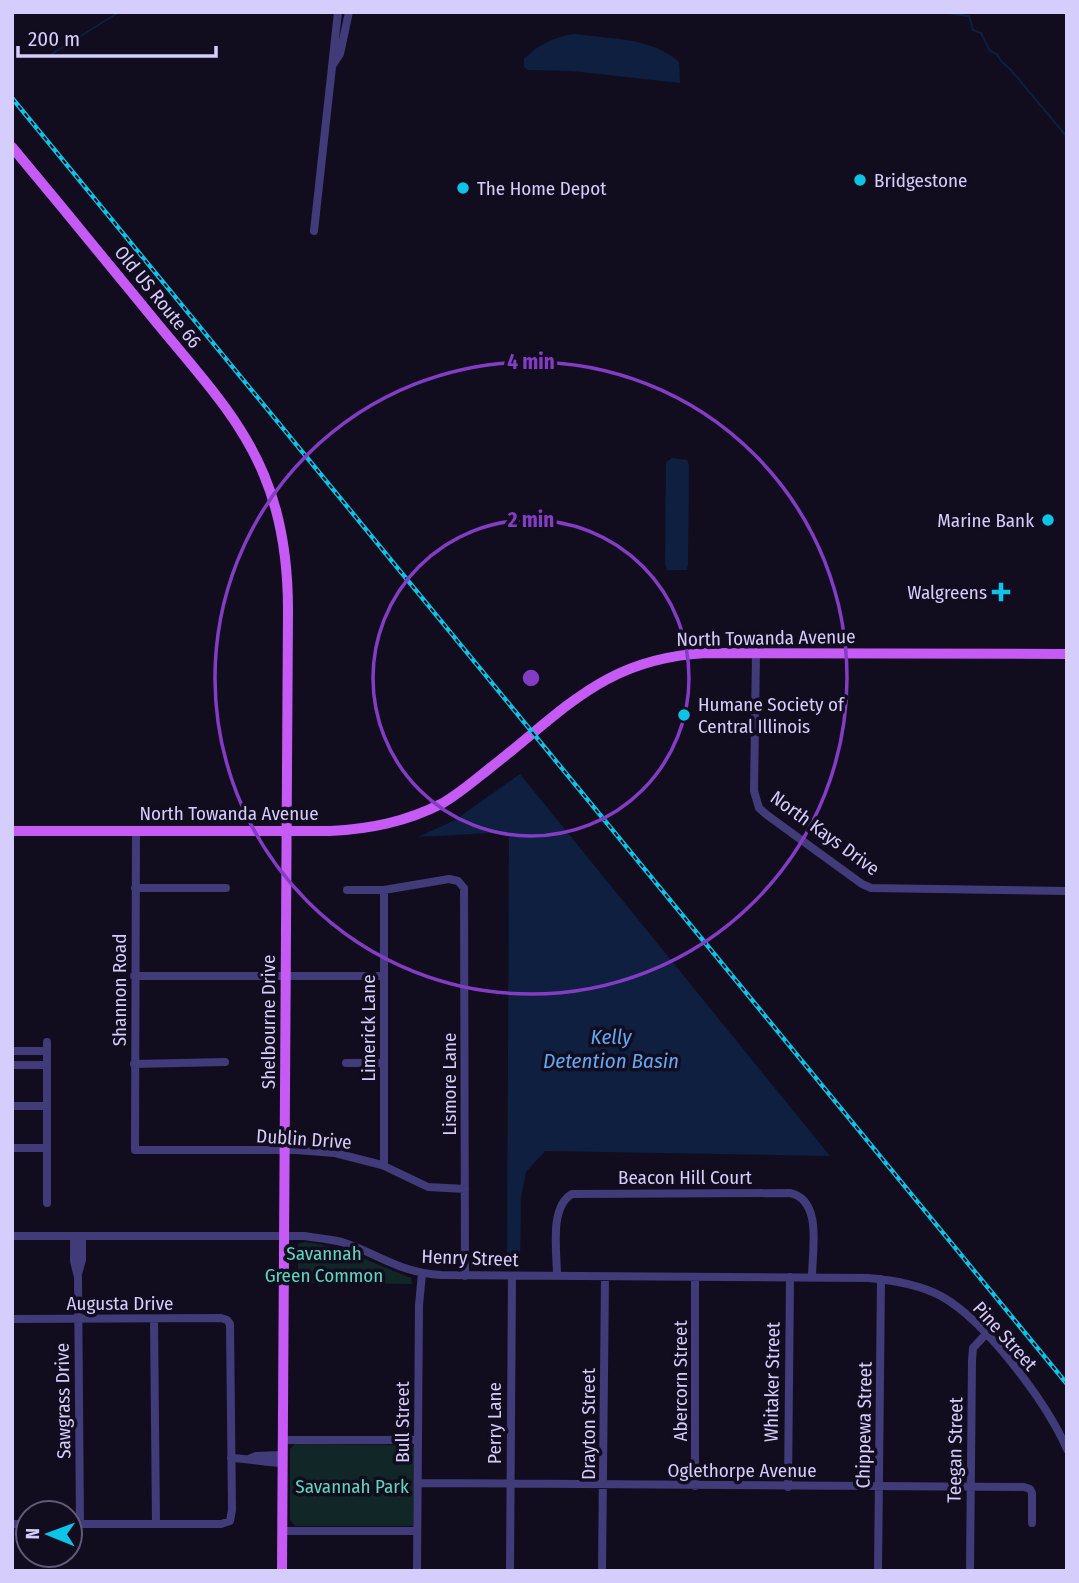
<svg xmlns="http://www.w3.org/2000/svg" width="1079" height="1583" font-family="'Fira Sans Condensed',sans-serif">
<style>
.green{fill:#112727}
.water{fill:#0e1f40}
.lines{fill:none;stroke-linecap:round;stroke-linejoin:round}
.stream{stroke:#0e1f40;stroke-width:2}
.minor{stroke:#413b7a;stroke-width:8}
.major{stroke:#c55af5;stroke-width:10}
.rail-casing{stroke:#0dc4e7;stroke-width:4.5}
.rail{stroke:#110d1e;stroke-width:2;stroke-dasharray:5;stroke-linecap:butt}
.ring{fill:none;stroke:#843cc5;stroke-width:3.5}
.poi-dot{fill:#0dc4e7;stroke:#110d1e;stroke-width:2.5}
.labels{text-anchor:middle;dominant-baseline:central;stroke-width:7;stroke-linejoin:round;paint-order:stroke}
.poi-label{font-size:19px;fill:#d5cdfc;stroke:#110d1e;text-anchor:start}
.street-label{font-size:19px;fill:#d5cdfc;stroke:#110d1e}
.park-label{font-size:19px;fill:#5ed7c0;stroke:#110d1e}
.water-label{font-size:21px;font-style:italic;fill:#61a8f6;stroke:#110d1e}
.centre{fill:#843cc5;stroke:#110d1e;stroke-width:3.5}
.ring-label{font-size:21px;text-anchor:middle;font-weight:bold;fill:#843cc5;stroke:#110d1e;stroke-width:7;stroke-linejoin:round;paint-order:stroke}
</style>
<rect width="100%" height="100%" fill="#110d1e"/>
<path class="green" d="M 305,1242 C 343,1246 376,1265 411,1278 L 412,1284 L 298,1283 L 298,1244 Z
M 295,1444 L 412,1445 L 415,1448 L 413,1526 L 295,1526 L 290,1520 L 290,1449 Z"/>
<path class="water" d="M 574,34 C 610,39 651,37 679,62 L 680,83 L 572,71 L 528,70 L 524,67 L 524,59 C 538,45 554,37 574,34 Z
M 672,458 L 687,460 L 689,465 L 688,566 L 686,570 L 667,570 L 665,564 L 666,462 Z
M 520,774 L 830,1156 L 545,1151 L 526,1172 L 521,1197 L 520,1267 L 507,1267 L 509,832 L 418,837 L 455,820 Z"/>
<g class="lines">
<path class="stream" d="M 940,12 L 969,16 L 973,30 L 981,33 L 990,51 L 997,54 L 1001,61 L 1011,70 L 1067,137
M 47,57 L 119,12"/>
<path class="minor" d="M 332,66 L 340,54 L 349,12
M 314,231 L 338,12
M 756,653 L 754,791 L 759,808 L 767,815 L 862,884 L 871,888 L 1067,891
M 136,830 L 135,1150 L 296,1150 L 335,1153 L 382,1165 L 428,1187 L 465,1189
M 135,888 L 226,888
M 347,890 L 384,890 L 449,879 L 458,881 L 464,888 L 465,1276
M 134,976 L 384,976
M 12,1051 L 47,1051
M 346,1063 L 384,1063
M 134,1064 L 225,1062
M 12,1065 L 47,1065
M 12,1106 L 47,1106
M 12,1148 L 47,1148
M 384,1166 L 384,890
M 47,1203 L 47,1042
M 12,1236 L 304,1236 C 317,1238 330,1239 342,1242 C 379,1254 400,1273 441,1275 L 868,1278 C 893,1280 918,1284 941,1296 C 986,1321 1046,1402 1067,1449
M 74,1236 L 74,1261 L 78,1277 L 80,1524
M 78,1274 L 82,1260 L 82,1236
M 557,1276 C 557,1252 549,1207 572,1194 L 790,1193 C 823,1200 812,1251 812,1277
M 695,1277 L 695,1486
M 12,1319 L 221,1318 L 227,1320 L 230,1324 L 232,1510 L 230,1521 L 221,1524 L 70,1524
M 154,1319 L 156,1523
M 283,1440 L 418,1440
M 231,1458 C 249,1459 264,1462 282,1463
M 249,1459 L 256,1456 L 282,1455
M 418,1483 L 1024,1487 L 1030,1489 L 1032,1493 L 1032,1523
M 788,1487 L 790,1277
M 12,1524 L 28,1524
M 282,1531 L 417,1531
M 417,1571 L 419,1305 L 422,1274
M 510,1571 L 512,1276
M 602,1571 L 605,1277
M 878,1571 L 881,1279
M 970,1571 L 972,1360 L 973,1348 L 986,1334"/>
<path class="major" d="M 12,147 C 62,207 111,267 161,328 C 199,374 241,419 264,475 C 282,518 288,563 288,610 L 282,1571
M 12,831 L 330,831 C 370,829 406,822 443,803 C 460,793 475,780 490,768 C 565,710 604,658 707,653 L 1067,654"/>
<defs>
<path id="rail" d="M 12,98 L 1067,1384"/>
</defs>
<use href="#rail" class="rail-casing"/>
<use href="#rail" class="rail"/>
</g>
<g class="ring">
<circle cx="531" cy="678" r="158"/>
<circle cx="531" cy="678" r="316"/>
</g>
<g class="poi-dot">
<circle cx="860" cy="180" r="7"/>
<circle cx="463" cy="188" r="7"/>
<circle cx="1048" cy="520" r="7"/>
<path d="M997.5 581.5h7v7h7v7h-7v7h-7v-7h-7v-7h7z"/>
<circle cx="684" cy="715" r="7"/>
</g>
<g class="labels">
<g class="poi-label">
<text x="874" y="180">Bridgestone</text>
<text x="477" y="188">The Home Depot</text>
<text x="1034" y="520" text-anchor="end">Marine Bank</text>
<text x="987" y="592" text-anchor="end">Walgreens</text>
<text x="698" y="704">Humane Society of<tspan x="698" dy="22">Central Illinois</tspan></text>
</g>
<g class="street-label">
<text transform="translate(158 297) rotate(51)">Old US Route 66</text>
<text transform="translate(766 638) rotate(-1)">North Towanda Avenue</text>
<text x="229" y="813">North Towanda Avenue</text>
<text transform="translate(825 833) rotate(36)">North Kays Drive</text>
<text transform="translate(119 990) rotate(-90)">Shannon Road</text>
<text transform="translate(268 1022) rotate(-90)">Shelbourne Drive</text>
<text transform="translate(368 1028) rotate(-90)">Limerick Lane</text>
<text transform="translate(449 1084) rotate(-90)">Lismore Lane</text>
<text transform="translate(304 1139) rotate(4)">Dublin Drive</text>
<text x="685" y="1177">Beacon Hill Court</text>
<text transform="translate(470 1258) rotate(2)">Henry Street</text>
<text x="120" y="1303">Augusta Drive</text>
<text transform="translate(1005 1336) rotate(48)">Pine Street</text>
<text transform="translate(680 1381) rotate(-90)">Abercorn Street</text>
<text transform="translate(772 1382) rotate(-89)">Whitaker Street</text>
<text transform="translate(63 1401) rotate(-91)">Sawgrass Drive</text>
<text transform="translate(402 1422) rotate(-90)">Bull Street</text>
<text transform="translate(494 1423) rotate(-90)">Perry Lane</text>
<text transform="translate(588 1424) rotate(-90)">Drayton Street</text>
<text transform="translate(864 1425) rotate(-89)">Chippewa Street</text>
<text transform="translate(955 1450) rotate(-89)">Teegan Street</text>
<text x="742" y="1470">Oglethorpe Avenue</text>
</g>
<g class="park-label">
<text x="324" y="1253">Savannah<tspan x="324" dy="22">Green Common</tspan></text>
<text x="352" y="1486">Savannah Park</text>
</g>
<g class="water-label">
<text x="611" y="1037">Kelly<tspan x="611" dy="24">Detention Basin</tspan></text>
</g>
</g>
<circle cx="531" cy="678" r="10" class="centre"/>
<g class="ring-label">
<text x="531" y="369">4 min</text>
<text x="531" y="527">2 min</text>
</g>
<rect width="1079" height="1583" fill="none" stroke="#d5cdfc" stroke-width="28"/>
<g transform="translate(49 1534) rotate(271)"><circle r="33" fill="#110d1e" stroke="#5f5a77" stroke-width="2"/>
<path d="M0-5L12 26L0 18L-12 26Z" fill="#0dc4e7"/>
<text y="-10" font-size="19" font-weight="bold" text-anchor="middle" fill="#d5cdfc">N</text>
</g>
<path d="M18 46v10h198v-10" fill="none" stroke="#d5cdfc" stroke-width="3.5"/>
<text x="28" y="46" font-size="21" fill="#d5cdfc" stroke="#110d1e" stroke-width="5" paint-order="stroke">200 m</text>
</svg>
